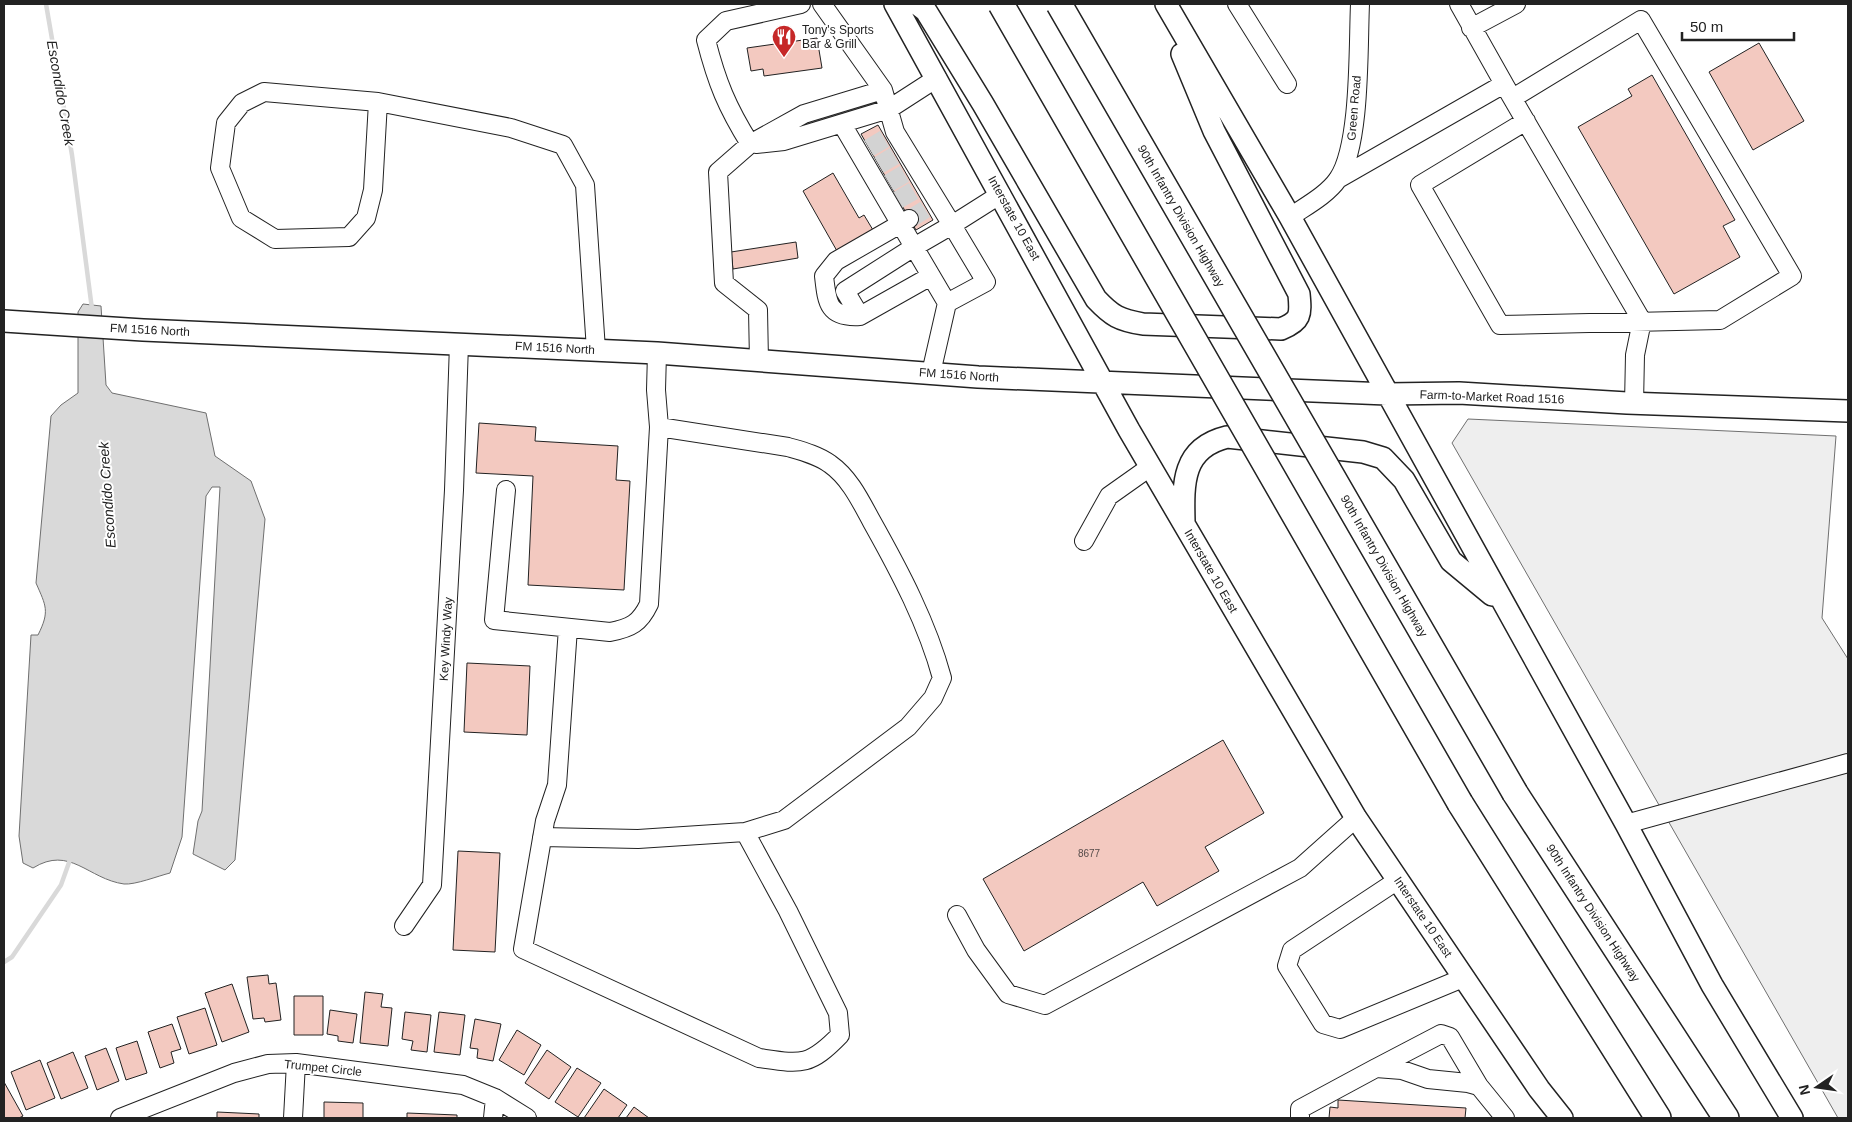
<svg xmlns="http://www.w3.org/2000/svg" width="1852" height="1122" font-family="Arial,sans-serif">
<style>
.green{fill:#eee;stroke:#6f6f6f}
.water{fill:#d9d9d9;stroke:#6f6f6f}
.lines{fill:none;stroke-linecap:round;stroke-linejoin:round}
.stream{stroke:#d9d9d9;stroke-width:4.5}
.building{fill:#f3c9c0;stroke:#222}
.minor-tunnel{stroke:#d3d3d3;stroke-width:18;stroke-dasharray:18 9;stroke-linecap:butt}
.minor-casing{stroke:#222;stroke-width:20}
.major-casing{stroke:#222;stroke-width:24}
.highway-casing{stroke:#222;stroke-width:28}
.minor{stroke:#fff;stroke-width:18}
.major{stroke:#fff;stroke-width:21}
.highway{stroke:#fff;stroke-width:25}
.highway-bridge-casing{stroke:#222;stroke-width:28;stroke-linecap:butt}
.highway-bridge{stroke:#fff;stroke-width:25}
.labels{text-anchor:middle;dominant-baseline:central;stroke-width:4;stroke-linejoin:round;paint-order:stroke}
.number-label{font-size:10px;fill:#564c4a}
.poi-label{font-size:12px;fill:#222;stroke:#fff;text-anchor:start}
.street-label{font-size:12px;fill:#222;stroke:#fff}
.water-label{font-size:14px;font-style:italic;fill:#222;stroke:#fff}
</style>
<rect width="100%" height="100%" fill="#fff"/>
<path class="green" d="M 1468,419 L 1836,436 L 1822,618 L 1848,659 L 1848,1118 L 1838,1118 L 1452,443 Z"/>
<path class="water" d="M 83,304 L 101,306 L 106,385 L 112,393 L 206,413 L 215,456 L 251,481 L 265,519 L 235,860 L 225,870 L 193,854 L 198,821 L 202,811 L 220,487 L 212,487 L 206,496 L 182,837 L 170,873 C 158,876 135,885 124,884 C 88,879 70,845 33,868 L 23,863 L 19,836 L 31,635 L 38,635 C 50,611 46,606 36,583 L 51,416 L 61,405 L 78,393 L 78,312 Z"/>
<g class="lines">
<path class="stream" d="M 46,4 L 72,155 L 92,309
M 4,962 L 12,957 L 61,885 L 71,857"/>
</g>
<path class="building" d="M 817,38 L 822,68 L 764,76 L 763,69 L 751,71 L 747,48 Z
M 1759,43 L 1804,121 L 1753,150 L 1709,72 Z
M 1652,75 L 1735,220 L 1723,226 L 1740,257 L 1674,294 L 1578,127 L 1632,96 L 1628,89 Z
M 878,125 L 933,220 L 916,230 L 861,134 Z
M 833,173 L 859,218 L 864,215 L 873,230 L 837,251 L 803,191 Z
M 796,242 L 798,258 L 733,269 L 731,252 Z
M 479,423 L 536,427 L 535,441 L 618,446 L 616,480 L 630,481 L 624,590 L 528,585 L 533,476 L 476,473 Z
M 467,663 L 530,666 L 527,735 L 464,732 Z
M 1223,740 L 1264,813 L 1205,847 L 1219,871 L 1157,906 L 1143,882 L 1024,951 L 983,879 Z
M 458,851 L 500,853 L 495,952 L 453,950 Z
M 268,975 L 269,984 L 276,983 L 281,1020 L 265,1022 L 264,1018 L 253,1019 L 247,977 Z
M 232,984 L 249,1032 L 222,1042 L 205,993 Z
M 365,992 L 383,994 L 381,1007 L 392,1008 L 388,1046 L 360,1043 Z
M 294,996 L 323,996 L 323,1035 L 294,1035 Z
M 205,1008 L 217,1045 L 189,1054 L 177,1017 Z
M 330,1010 L 357,1014 L 353,1043 L 338,1041 L 338,1036 L 327,1034 Z
M 405,1012 L 431,1015 L 427,1052 L 411,1050 L 413,1041 L 402,1039 Z
M 439,1012 L 465,1015 L 460,1055 L 434,1052 Z
M 475,1019 L 501,1024 L 493,1061 L 477,1058 L 478,1049 L 470,1048 Z
M 172,1024 L 181,1049 L 171,1052 L 174,1063 L 160,1068 L 148,1032 Z
M 517,1030 L 541,1045 L 524,1075 L 499,1060 Z
M 137,1041 L 147,1073 L 126,1080 L 116,1048 Z
M 106,1048 L 119,1081 L 97,1090 L 85,1056 Z
M 547,1050 L 571,1067 L 549,1099 L 525,1083 Z
M 73,1052 L 88,1088 L 61,1099 L 47,1063 Z
M 40,1060 L 55,1098 L 26,1110 L 11,1072 Z
M 577,1068 L 601,1083 L 578,1117 L 555,1102 Z
M 4,1082 L 23,1116 L 19,1118 L 4,1118 Z
M 604,1089 L 627,1105 L 618,1118 L 584,1118 Z
M 1338,1100 L 1466,1108 L 1465,1118 L 1329,1118 L 1330,1107 L 1338,1108 Z
M 324,1102 L 363,1103 L 363,1118 L 324,1118 Z
M 634,1107 L 649,1118 L 626,1118 Z
M 217,1112 L 259,1114 L 259,1118 L 217,1118 Z
M 407,1113 L 457,1115 L 457,1118 L 407,1118 Z"/>
<g class="lines">
<path class="minor-tunnel" d="M 869,148 L 886,138
M 879,165 L 896,155
M 889,183 L 906,173
M 898,200 L 915,190
M 910,219 L 926,209"/>
<defs>
<path id="minor" d="M 822,4 L 883,90 L 895,132 L 952,225 L 914,247 L 947,303
M 1237,4 L 1287,84
M 1459,4 L 1504,84
M 1471,28 L 1516,4
M 1513,98 L 1641,20 L 1792,276 L 1720,320 L 1500,325 L 1420,185 L 1526,121
M 378,102 L 373,190 L 366,218 L 349,237 L 275,239 L 241,218 L 220,168 L 226,123 L 242,103 L 264,92 L 378,102 L 511,128 L 563,145 L 585,185 L 596,350
M 842,124 L 914,247 L 845,291 L 860,316 L 931,276
M 750,144 C 727,107 717,83 706,40 L 726,21 L 801,4
M 756,144 L 784,141 L 889,109 L 937,78
M 1338,179 L 1504,84 L 1642,321 L 1635,355 L 1634,404
M 1290,217 C 1306,206 1327,195 1338,179 C 1361,145 1358,47 1360,4
M 860,316 C 828,318 827,303 824,276 L 836,261 L 909,219
M 759,361 L 758,310 L 724,283 L 718,172 L 750,144 L 804,114 L 883,90
M 931,373 L 947,303 L 986,282 L 952,225 L 1001,194
M 506,490 L 494,620 L 610,632 C 631,628 640,623 649,604 L 659,427 L 656,390 L 657,353
M 1084,541 L 1109,496 L 1150,467
M 568,628 L 557,785 L 545,821 L 523,949 L 759,1058 C 801,1064 809,1067 840,1035 L 838,1013 L 788,911 L 745,832
M 1626,824 L 1848,763
M 542,837 L 638,839 L 745,832 L 784,820 L 908,727 L 933,698 L 942,678 C 927,623 900,572 872,522 C 861,502 850,478 830,464 C 818,455 802,451 788,447 L 659,427
M 1398,880 L 1292,950 L 1287,966 L 1323,1024 L 1340,1029 L 1463,978
M 957,915 L 976,950 L 1008,994 L 1045,1005 L 1300,868 L 1356,818
M 404,926 L 432,885 L 454,490 L 459,344
M 1376,1068 L 1441,1034 L 1450,1037 L 1479,1086
M 120,1118 L 234,1073 L 268,1064 L 296,1063 L 463,1085 L 495,1098 L 527,1118
M 293,1118 L 296,1063
M 493,1118 L 495,1098
M 1300,1118 L 1300,1109 L 1376,1068 L 1402,1070 L 1428,1079 L 1468,1083 L 1479,1086 L 1505,1118"/>
<path id="major" d="M 895,4 L 1129,430 L 1356,818 L 1539,1089 L 1562,1118
M 917,4 L 926,11 L 983,104 L 1096,299 C 1112,316 1119,320 1143,324 L 1281,329 C 1301,321 1301,315 1299,294 L 1214,131 L 1182,54
M 1166,4 L 1290,217 L 1626,824 L 1712,985 L 1792,1118
M 4,321 L 143,330 L 657,353 L 978,377 L 1387,394 L 1459,393 L 1627,403 L 1848,411
M 1184,522 C 1183,483 1182,448 1227,437 L 1363,452 L 1383,458 L 1404,480 L 1451,561 L 1492,595"/>
<path id="highway" d="M 1515,793 L 1726,1118
M 1460,803 L 1658,1118"/>
</defs>
<use href="#minor" class="minor-casing"/>
<use href="#major" class="major-casing"/>
<use href="#highway" class="highway-casing"/>
<use href="#minor" class="minor"/>
<use href="#major" class="major"/>
<use href="#highway" class="highway"/>
<defs>
<path id="highway-bridge" d="M 1001,4 L 1460,803
M 1059,4 L 1515,793"/>
</defs>
<use href="#highway-bridge" class="highway-bridge-casing"/>
<use href="#highway-bridge" class="highway-bridge"/>
</g>
<defs>
<symbol id="restaurant-pin" viewBox="-11 -11 22 30"><path d="M0 17L-7.5 6A9.5 9.5 0 1 1 7.5 6Z" fill="#c62828" stroke="#fff"/><path d="M-5-6h1v4h1v-4h1v4h1v-4h1v5L-1.5 .5V6h-2V.5L-5-1ZM5-6V6H3V1.5H1.5Q1.5-4 5-6Z" fill="#fff"/></symbol>
</defs>
<g fill-rule="evenodd">
<use href="#restaurant-pin" x="770" y="23" width="28" height="38"/>
</g>
<g class="labels">
<g class="number-label">
<text x="1089" y="853">8677</text>
</g>
<g class="poi-label">
<text x="802" y="30">Tony's Sports<tspan x="802" dy="14">Bar &amp; Grill</tspan></text>
</g>
<g class="street-label">
<text transform="translate(1354 108) rotate(-85)">Green Road</text>
<text transform="translate(1181 216) rotate(60)">90th Infantry Division Highway</text>
<text transform="translate(1014 218) rotate(61)">Interstate 10 East</text>
<text transform="translate(150 330) rotate(3)">FM 1516 North</text>
<text transform="translate(555 348) rotate(3)">FM 1516 North</text>
<text transform="translate(959 375) rotate(4)">FM 1516 North</text>
<text transform="translate(1492 397) rotate(2)">Farm-to-Market Road 1516</text>
<text transform="translate(1384 566) rotate(60)">90th Infantry Division Highway</text>
<text transform="translate(1211 571) rotate(60)">Interstate 10 East</text>
<text transform="translate(446 639) rotate(-87)">Key Windy Way</text>
<text transform="translate(1593 913) rotate(57)">90th Infantry Division Highway</text>
<text transform="translate(1423 917) rotate(56)">Interstate 10 East</text>
<text transform="translate(323 1068) rotate(6)">Trumpet Circle</text>
</g>
<g class="water-label">
<text transform="translate(61 93) rotate(80)">Escondido Creek</text>
<text transform="translate(107 495) rotate(-94)">Escondido Creek</text>
</g>
</g>
<rect width="1852" height="1122" fill="none" stroke="#222222" stroke-width="10"/>
<g transform="translate(1817 1087) rotate(257)" stroke="#ffffff" stroke-width="4" paint-order="stroke">
<path d="M0-4L9 19L0 12L-9 19Z" fill="#222222"/>
<text y="-8" font-size="14" font-weight="bold" text-anchor="middle" fill="#222222">N</text>
</g>
<path d="M1682 32v8h112v-8" fill="none" stroke="#222222" stroke-width="2.5"/>
<text x="1690" y="32" font-size="15" fill="#222222" stroke="#ffffff" stroke-width="4" paint-order="stroke">50 m</text>
</svg>
